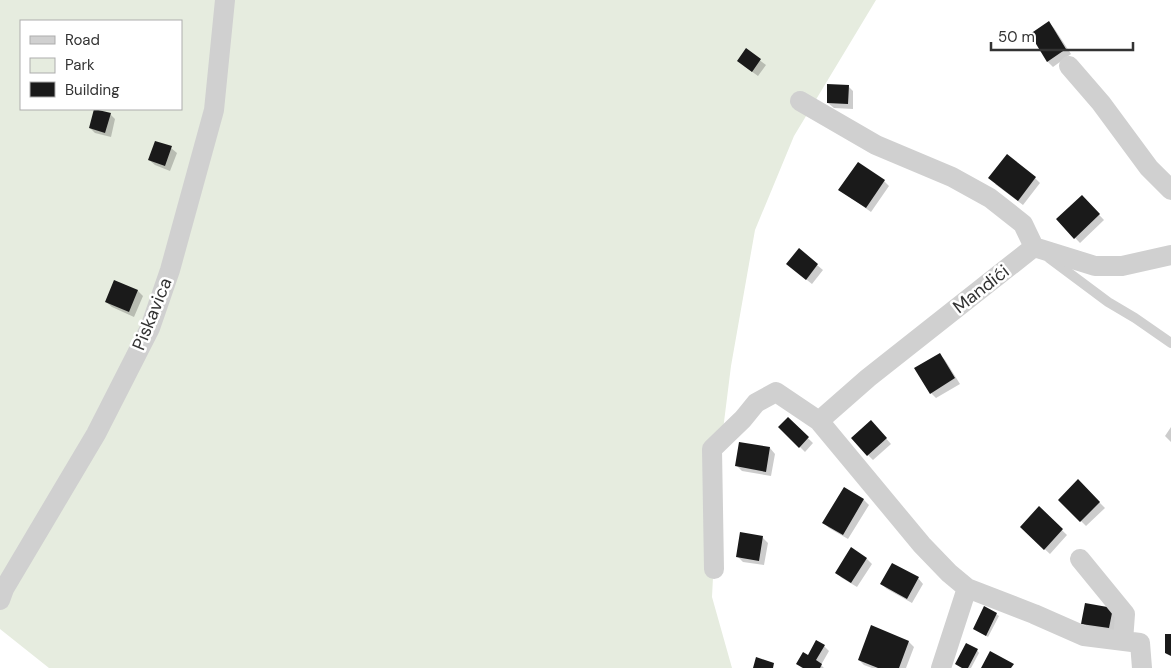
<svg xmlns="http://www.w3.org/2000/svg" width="1171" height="668" font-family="'DM Sans',sans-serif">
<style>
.green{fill:#e6ecdf;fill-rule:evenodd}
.shadow{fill:#0003}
.building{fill:#1a1a1a}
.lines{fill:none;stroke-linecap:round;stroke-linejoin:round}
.lane{stroke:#d0d0d0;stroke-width:10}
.street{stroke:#d0d0d0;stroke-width:20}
.labels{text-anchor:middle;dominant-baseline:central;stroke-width:5;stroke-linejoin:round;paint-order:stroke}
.street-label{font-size:18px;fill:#333;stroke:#fff}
</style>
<rect width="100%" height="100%" fill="#fff"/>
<path class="green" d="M 0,0 L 876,0 L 794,136 L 755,230 L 731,366 L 719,462 L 712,597 L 732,668 L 49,668 L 0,629 ZM 21,21 L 181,21 L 181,109 L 21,109 Z"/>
<path class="shadow" d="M 1049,23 L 1054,28 L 1071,54 L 1053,67 L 1048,62 L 1032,35 Z
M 746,50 L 766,65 L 758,76 L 744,66 Z
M 848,86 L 853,91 L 853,109 L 834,108 L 828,103 Z
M 110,114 L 115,119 L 111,137 L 95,133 L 90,128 Z
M 156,142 L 171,148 L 177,153 L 170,171 L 155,165 L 149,160 Z
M 1035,178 L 1040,183 L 1023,205 L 995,184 Z
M 884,181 L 889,186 L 871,212 L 840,190 Z
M 1082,197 L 1104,220 L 1080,243 L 1057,219 Z
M 799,250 L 823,270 L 812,284 L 793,269 Z
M 115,281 L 138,291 L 143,296 L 134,317 L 112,307 L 106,302 Z
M 939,354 L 945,360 L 960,384 L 936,398 L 931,393 Z
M 788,419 L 813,443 L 805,452 L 780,427 Z
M 876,427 L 891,444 L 873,460 L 868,455 Z
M 1171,427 L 1171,442 L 1165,436 Z
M 770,448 L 775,454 L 771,476 L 742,471 L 736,465 Z
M 1078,481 L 1105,508 L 1086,526 L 1060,500 Z
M 844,488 L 864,500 L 869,505 L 848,539 L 829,528 L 824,523 Z
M 1039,508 L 1067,535 L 1050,554 L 1021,527 Z
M 762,537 L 768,543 L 764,565 L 743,562 L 738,557 Z
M 867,559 L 872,564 L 857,587 L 842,578 L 836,573 Z
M 918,578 L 923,584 L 912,603 L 887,589 L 881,584 Z
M 1086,604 L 1118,614 L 1114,633 L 1088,628 L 1083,623 Z
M 996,614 L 999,616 L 988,637 L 974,629 Z
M 909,642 L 914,647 L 906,668 L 872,668 L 864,665 L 859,660 Z
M 824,646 L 829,651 L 821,665 L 824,668 L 802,668 L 798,664 Z
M 977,650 L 979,653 L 971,668 L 962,668 L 956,664 Z"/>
<path class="building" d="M 1049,21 L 1066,49 L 1047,62 L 1030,34 Z
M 746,48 L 761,59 L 752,72 L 737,61 Z
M 827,84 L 849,85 L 848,104 L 827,103 Z
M 94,109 L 111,113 L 105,133 L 89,128 Z
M 155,141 L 172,146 L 165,166 L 148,160 Z
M 1007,154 L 1036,177 L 1018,201 L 988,178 Z
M 858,162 L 885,180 L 866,208 L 838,190 Z
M 1082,195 L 1100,214 L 1074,239 L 1056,219 Z
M 799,248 L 818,264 L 806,280 L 786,264 Z
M 114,280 L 138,290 L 129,312 L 105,302 Z
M 940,353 L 955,378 L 930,394 L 914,368 Z
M 788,417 L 809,437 L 799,448 L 778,427 Z
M 871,420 L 887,438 L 867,456 L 851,438 Z
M 739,442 L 770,447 L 766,472 L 735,466 Z
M 1078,479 L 1100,502 L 1080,522 L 1058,500 Z
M 844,487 L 864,499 L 843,535 L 822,523 Z
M 1039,506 L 1063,529 L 1044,550 L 1020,527 Z
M 740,532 L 763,536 L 759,561 L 736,557 Z
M 851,547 L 867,558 L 851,583 L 835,573 Z
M 892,563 L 919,577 L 907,599 L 880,584 Z
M 1085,603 L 1113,608 L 1109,628 L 1081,624 Z
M 984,606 L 997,613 L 986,636 L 973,629 Z
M 871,625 L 909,641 L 899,668 L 878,668 L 858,660 Z
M 1165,634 L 1171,634 L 1171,656 L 1165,653 Z
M 816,640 L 825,645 L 816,660 L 822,664 L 820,668 L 803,668 L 796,664 L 803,652 L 808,655 Z
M 966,643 L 978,649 L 968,668 L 962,668 L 955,664 Z
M 990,651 L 1014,664 L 1011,668 L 981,668 Z
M 756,657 L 774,663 L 773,668 L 753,668 Z"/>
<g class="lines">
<path class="lane" d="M 1049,258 L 1108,302 L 1135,318 L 1171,343"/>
<path class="street" d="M 1069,66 L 1101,103 L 1149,168 L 1171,190
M 800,101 L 876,145 L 952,177 L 990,198 L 1023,224 L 1034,247
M 1034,247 L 868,378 L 819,421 L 922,545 L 949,573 L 967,588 L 1034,614 L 1084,636 L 1140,643 L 1142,668
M 1034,247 L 1095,266 L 1122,266 L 1171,255
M 1080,559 L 1125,614 L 1123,641
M 714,569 L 712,449 L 743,419 L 756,403 L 776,392 L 819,421
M 0,600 L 4,589 L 96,434 L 150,328 L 170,270 L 214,110 L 225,0
M 941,668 L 967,588"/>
</g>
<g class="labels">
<g class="street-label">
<text transform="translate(981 289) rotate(-38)">Mandići</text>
<text transform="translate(152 314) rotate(-68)">Piskavica</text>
</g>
</g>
<rect x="20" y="20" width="162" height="90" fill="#ffffff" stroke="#adadad"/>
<rect x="30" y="36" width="25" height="8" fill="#d0d0d0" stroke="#adadad"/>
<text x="65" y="45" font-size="15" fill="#333333">Road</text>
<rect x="30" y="58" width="25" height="15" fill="#e6ecdf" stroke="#adadad"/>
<text x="65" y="70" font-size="15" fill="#333333">Park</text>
<rect x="30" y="82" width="25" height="15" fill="#1a1a1a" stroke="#adadad"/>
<text x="65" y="95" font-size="15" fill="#333333">Building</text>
<path d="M991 42v8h142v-8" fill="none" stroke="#333333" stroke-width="2.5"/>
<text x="998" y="42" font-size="15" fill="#333333" stroke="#ffffff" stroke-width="4" paint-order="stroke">50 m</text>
</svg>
